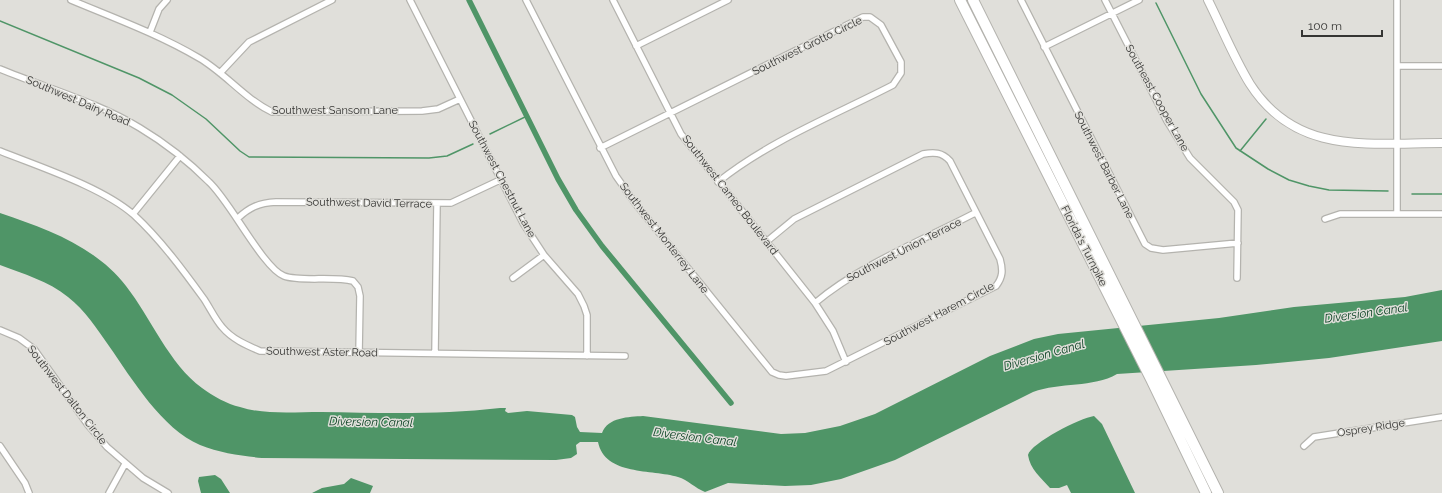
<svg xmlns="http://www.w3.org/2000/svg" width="1442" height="493" font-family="Raleway,sans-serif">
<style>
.water{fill:#4f9567}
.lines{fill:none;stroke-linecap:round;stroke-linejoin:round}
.stream{stroke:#4f9567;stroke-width:1.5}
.canal{stroke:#4f9567;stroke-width:5.5}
.street-casing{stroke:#b4b3ae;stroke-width:8}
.secondary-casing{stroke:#b4b3ae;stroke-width:10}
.highway-casing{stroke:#b4b3ae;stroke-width:12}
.street{stroke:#fff;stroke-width:5.5}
.secondary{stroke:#fff;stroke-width:8}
.highway{stroke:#fff;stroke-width:10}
.labels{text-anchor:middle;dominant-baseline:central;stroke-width:3;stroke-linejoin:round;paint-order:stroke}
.street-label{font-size:11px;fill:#353533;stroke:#e0dfda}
.water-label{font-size:12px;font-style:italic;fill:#094122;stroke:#e0dfda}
</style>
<rect width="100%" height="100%" fill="#e0dfda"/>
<path class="water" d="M 0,213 C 47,229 95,246 126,286 C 151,318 169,364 202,388 C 213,396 227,404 240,407 C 265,415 295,412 321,412 C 381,413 441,415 500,408 L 506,408 L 505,411 L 508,413 L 527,411 L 572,415 L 575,417 L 577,427 L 580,432 L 602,433 C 608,417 629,417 643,416 L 781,434 L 805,433 L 840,426 L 875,414 L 990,356 L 1034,339 L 1058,334 L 1219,318 L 1294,307 L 1405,297 L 1442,290 L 1442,341 L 1329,358 L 1256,365 L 1117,374 C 1093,388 1060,382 1033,392 L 895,460 L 841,479 L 811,485 L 785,486 L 728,483 L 705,492 C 695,488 688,480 678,477 C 652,469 605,476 598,442 L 580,442 L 576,445 L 577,454 L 571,458 L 556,460 L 262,458 C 242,456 220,453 200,445 C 162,429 132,379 109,346 C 97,329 85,310 68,297 C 49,281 23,274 0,265 Z
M 1094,416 L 1102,424 L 1135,493 L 1071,493 L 1067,485 L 1059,488 L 1050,488 C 1041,478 1030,469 1028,455 C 1031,443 1080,418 1094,416 Z
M 215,475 L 221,479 L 230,493 L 201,493 L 198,481 L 199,477 Z
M 351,478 L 373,486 L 370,493 L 312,493 L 322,488 L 344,484 Z"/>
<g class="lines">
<path class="stream" d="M 1156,3 L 1201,94 L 1236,148 L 1268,169 L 1289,180 L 1309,186 L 1329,190 L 1388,191
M 0,21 L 139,78 L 172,95 L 206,119 L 240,151 L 249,157 L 429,158 L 447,156 L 473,144
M 490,134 L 527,116
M 1240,151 L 1266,119
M 1412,194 L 1442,194"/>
<path class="canal" d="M 469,0 L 558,179 L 576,210 L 602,246 L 731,403"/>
<defs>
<path id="street" d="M 71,0 C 114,18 158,34 199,58 C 225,73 245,99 272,112 L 422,111 L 438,109 L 460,99
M 410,0 L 523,223 L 544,255 L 578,294 L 584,306 L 587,315 L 587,356
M 526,0 L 616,176 L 635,203 L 772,372 L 779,375 L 786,376 L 826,371 L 996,286 C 1003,277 1003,270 1000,259 L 950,161 C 942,152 934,152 923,154 L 794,219 L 766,242
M 613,0 L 681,134 L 815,303 L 833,331 L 846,362
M 1021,0 L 1145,244 L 1151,248 L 1163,250 L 1238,243
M 1105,0 L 1167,121 L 1190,158 L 1234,202 L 1238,210 L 1237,278
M 150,32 L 159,9 L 167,0
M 636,46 L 728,0
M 1044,47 L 1139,0
M 1397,66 L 1442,66
M 0,69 C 46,88 97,102 140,128 C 165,143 189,162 209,182 C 230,201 263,268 284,276 C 300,282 333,276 353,281 L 358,287 L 360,296 L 359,353
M 220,73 L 249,42 L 332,0
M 600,148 L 863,17 L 870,17 L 881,25 L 901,62 L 901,73 L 893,85 C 835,115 769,141 718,182
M 0,151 C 40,167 102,187 134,215 C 160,239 183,270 204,299 C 210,308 215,319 222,327 C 232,339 246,345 260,351 L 625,356
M 133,214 L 180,156
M 1397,214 L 1397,0
M 238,218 C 250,207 259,203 276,202 L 451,203 L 500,180
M 1325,219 L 1340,214 L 1442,214
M 513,278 L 544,255
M 815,303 C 860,265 923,240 975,213
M 0,330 L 19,338 L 34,349 L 88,425 L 107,447 L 143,478 L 168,493
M 435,353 L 437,204
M 0,446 L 25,483 L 29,493
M 1304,446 L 1314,437 L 1442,417
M 109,493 L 125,464"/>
<path id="secondary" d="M 1208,0 C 1222,28 1234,58 1250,84 C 1296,156 1369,143 1442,143"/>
<path id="highway" d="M 960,0 L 1151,379 L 1206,493
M 973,0 L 1218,493"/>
</defs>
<use href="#street" class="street-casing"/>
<use href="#secondary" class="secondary-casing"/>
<use href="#highway" class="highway-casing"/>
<use href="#street" class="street"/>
<use href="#secondary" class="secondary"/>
<use href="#highway" class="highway"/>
</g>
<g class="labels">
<g class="street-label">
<text transform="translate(807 46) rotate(-26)">Southwest Grotto Circle</text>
<text transform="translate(1157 98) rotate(61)">Southeast Cooper Lane</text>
<text transform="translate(78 101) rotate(23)">Southwest Dairy Road</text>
<text x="335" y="110">Southwest Sansom Lane</text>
<text transform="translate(1104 165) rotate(63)">Southwest Barber Lane</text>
<text transform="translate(502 179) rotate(62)">Southwest Chestnut Lane</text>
<text transform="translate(730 195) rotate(52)">Southwest Cameo Boulevard</text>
<text transform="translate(369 203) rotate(1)">Southwest David Terrace</text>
<text transform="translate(664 238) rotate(52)">Southwest Monterrey Lane</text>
<text transform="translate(1084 246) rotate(63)">Florida's Turnpike</text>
<text transform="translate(904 250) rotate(-27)">Southwest Union Terrace</text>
<text transform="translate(939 314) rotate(-28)">Southwest Harem Circle</text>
<text transform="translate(322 352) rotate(1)">Southwest Aster Road</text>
<text transform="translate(67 395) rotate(52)">Southwest Dalton Circle</text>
<text transform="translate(1371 428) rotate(-9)">Osprey Ridge</text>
</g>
<g class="water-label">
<text transform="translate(1366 313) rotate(-8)">Diversion Canal</text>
<text transform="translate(1044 355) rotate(-16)">Diversion Canal</text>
<text transform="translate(371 422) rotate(1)">Diversion Canal</text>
<text transform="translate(695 437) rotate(7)">Diversion Canal</text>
</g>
</g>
<path d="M1302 30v6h80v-6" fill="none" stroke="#353533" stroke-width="2"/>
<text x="1308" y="30" font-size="12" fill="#353533" stroke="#e0dfda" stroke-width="3" paint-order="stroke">100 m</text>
</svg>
